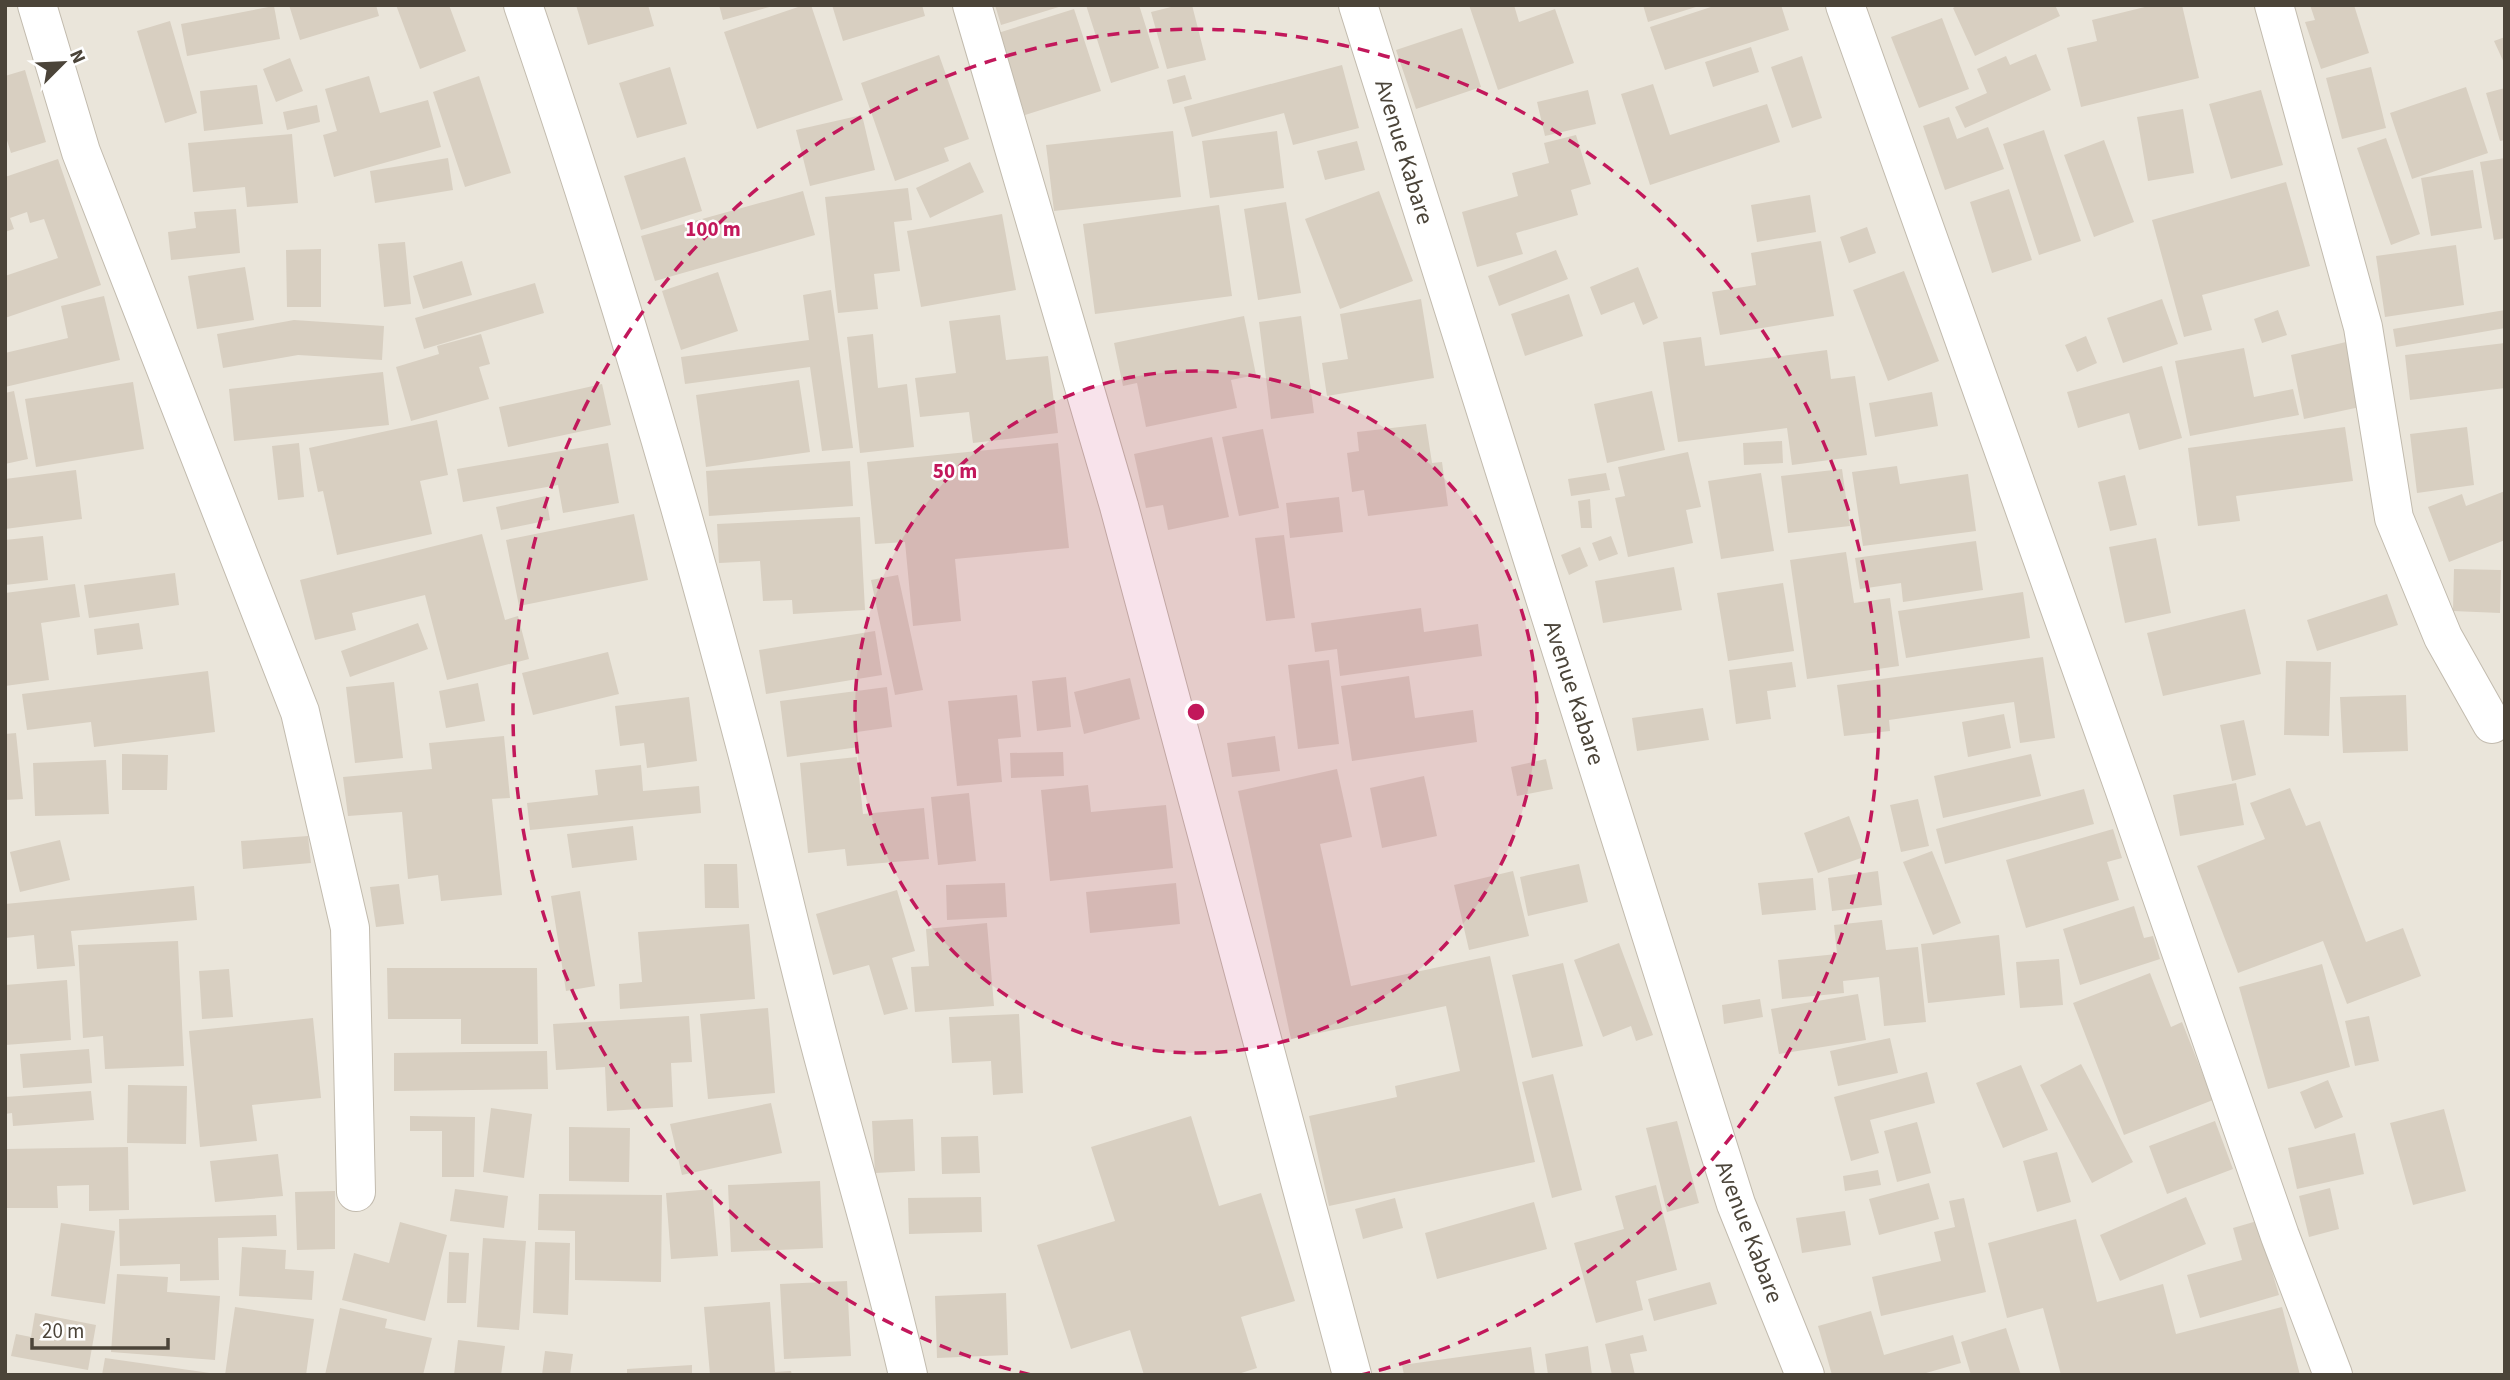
<svg xmlns="http://www.w3.org/2000/svg" width="2510" height="1380" font-family="'Source Sans 3',sans-serif">
<style>
.residential{fill:#eae5da}
.building{fill:#d8cfc1}
.lines{fill:none;stroke-linecap:round;stroke-linejoin:round}
.street-casing{stroke:#c2bbae;stroke-width:40}
.street{stroke:#fff;stroke-width:38}
.ring{fill:none;stroke:#c2185b;stroke-width:3.5;stroke-dasharray:12 9}
.labels{text-anchor:middle;dominant-baseline:central;stroke-width:5;stroke-linejoin:round;paint-order:stroke}
.street-label{font-size:24px;fill:#4b4439;stroke:#fff}
.centre{fill:#c2185b;stroke:#fff;stroke-width:3.5}
.ring-label{font-size:21px;text-anchor:middle;font-weight:bold;fill:#c2185b;stroke:#fff;stroke-width:5;stroke-linejoin:round;paint-order:stroke}
</style>
<rect width="100%" height="100%" fill="#f6f3ec"/>
<path class="residential" d="M 5,5 L 2505,5 L 2505,1375 L 5,1375 Z"/>
<path class="building" d="M 289,5 L 376,5 L 379,16 L 300,40 Z
M 396,5 L 449,5 L 466,51 L 420,69 Z
M 576,5 L 648,5 L 654,26 L 588,45 Z
M 719,5 L 773,5 L 773,6 L 723,20 Z
M 804,5 L 811,5 L 843,100 L 757,129 L 724,32 Z
M 832,5 L 922,5 L 925,16 L 843,41 Z
M 995,5 L 1062,5 L 1062,6 L 1001,25 Z
M 1086,5 L 1139,5 L 1159,68 L 1111,83 Z
M 1179,5 L 1192,5 L 1206,60 L 1167,69 L 1151,12 Z
M 1469,5 L 1514,5 L 1519,22 L 1555,9 L 1574,63 L 1498,90 Z
M 1643,5 L 1699,5 L 1699,6 L 1648,22 Z
M 1717,5 L 1781,5 L 1789,30 L 1665,70 L 1650,27 Z
M 1958,5 L 2055,5 L 2060,16 L 1975,56 L 1953,8 Z
M 2153,5 L 2182,5 L 2199,78 L 2081,107 L 2067,48 L 2097,41 L 2092,20 Z
M 2310,5 L 2354,5 L 2369,53 L 2321,69 L 2305,22 L 2315,20 Z
M 274,6 L 280,39 L 187,56 L 181,24 Z
M 1074,9 L 1101,91 L 1025,115 L 998,33 Z
M 1942,18 L 1969,89 L 1919,108 L 1891,37 Z
M 170,21 L 197,113 L 165,123 L 137,31 Z
M 1462,28 L 1481,87 L 1416,109 L 1396,50 Z
M 2505,37 L 2505,65 L 2494,41 Z
M 1751,47 L 1759,72 L 1713,87 L 1705,62 Z
M 2036,54 L 2051,90 L 1965,128 L 1955,107 L 1987,93 L 1977,69 L 2006,56 L 2010,65 Z
M 939,55 L 969,139 L 944,148 L 949,161 L 895,181 L 861,83 Z
M 1802,56 L 1822,118 L 1792,128 L 1771,67 Z
M 290,58 L 303,91 L 276,102 L 263,69 Z
M 1342,65 L 1359,128 L 1293,145 L 1284,113 L 1192,137 L 1184,107 Z
M 670,67 L 687,124 L 637,138 L 619,83 Z
M 2371,67 L 2386,128 L 2342,139 L 2326,78 Z
M 25,70 L 46,142 L 11,153 L 5,134 L 5,76 Z
M 1185,75 L 1192,99 L 1173,104 L 1167,80 Z
M 369,76 L 380,113 L 428,100 L 441,147 L 334,177 L 323,135 L 337,131 L 325,89 Z
M 479,76 L 511,173 L 465,187 L 433,92 Z
M 1653,84 L 1670,135 L 1767,104 L 1780,142 L 1650,185 L 1621,94 Z
M 257,85 L 263,124 L 204,131 L 200,91 Z
M 2466,87 L 2488,153 L 2412,179 L 2390,113 Z
M 2505,88 L 2505,140 L 2500,141 L 2486,93 Z
M 1588,90 L 1596,124 L 1545,136 L 1537,102 Z
M 2261,90 L 2283,165 L 2231,179 L 2209,104 Z
M 317,105 L 320,122 L 287,130 L 283,112 Z
M 2183,109 L 2194,173 L 2148,181 L 2137,117 Z
M 862,115 L 875,170 L 810,186 L 796,130 Z
M 1949,117 L 1957,139 L 1988,127 L 2004,169 L 1945,190 L 1923,126 Z
M 2044,130 L 2081,241 L 2039,255 L 2003,144 Z
M 1173,131 L 1181,197 L 1054,211 L 1046,145 Z
M 1277,131 L 1284,188 L 1210,198 L 1202,141 Z
M 292,134 L 298,203 L 247,207 L 245,187 L 193,192 L 188,143 Z
M 1576,135 L 1591,184 L 1571,190 L 1578,215 L 1516,233 L 1523,254 L 1477,267 L 1462,212 L 1518,196 L 1512,173 L 1549,163 L 1544,143 Z
M 2386,138 L 2420,234 L 2391,245 L 2357,148 Z
M 2104,140 L 2134,222 L 2094,237 L 2064,155 Z
M 1357,141 L 1365,170 L 1325,180 L 1317,151 Z
M 685,157 L 702,211 L 641,230 L 624,176 Z
M 448,158 L 453,190 L 375,203 L 370,171 Z
M 2505,158 L 2505,238 L 2494,240 L 2480,162 Z
M 58,159 L 101,285 L 5,318 L 5,276 L 58,258 L 44,219 L 30,223 L 27,212 L 10,218 L 14,229 L 5,232 L 5,177 Z
M 970,162 L 984,192 L 930,218 L 916,188 Z
M 2473,170 L 2482,228 L 2431,236 L 2421,178 Z
M 2286,182 L 2310,266 L 2202,295 L 2212,330 L 2184,337 L 2152,220 Z
M 908,188 L 912,220 L 894,222 L 900,271 L 874,274 L 878,309 L 838,313 L 825,197 Z
M 2009,189 L 2032,260 L 1992,273 L 1970,202 Z
M 803,191 L 815,235 L 655,281 L 641,236 Z
M 1379,191 L 1413,281 L 1340,309 L 1305,219 Z
M 1810,195 L 1816,232 L 1757,242 L 1751,205 Z
M 1286,202 L 1301,293 L 1258,300 L 1244,209 Z
M 1219,205 L 1232,296 L 1095,314 L 1083,224 Z
M 236,209 L 240,253 L 171,260 L 168,232 L 196,228 L 194,212 Z
M 1002,214 L 1016,290 L 921,307 L 907,231 Z
M 1867,227 L 1876,253 L 1849,263 L 1840,237 Z
M 1821,241 L 1834,316 L 1720,335 L 1712,292 L 1756,285 L 1751,253 Z
M 405,242 L 411,304 L 384,307 L 378,244 Z
M 2456,245 L 2464,305 L 2385,317 L 2376,256 Z
M 321,249 L 321,307 L 287,307 L 286,250 Z
M 1556,250 L 1568,279 L 1499,306 L 1488,276 Z
M 462,261 L 472,295 L 423,309 L 413,276 Z
M 245,267 L 254,320 L 197,329 L 188,276 Z
M 1638,267 L 1658,318 L 1643,325 L 1634,302 L 1601,315 L 1590,287 Z
M 1904,271 L 1939,361 L 1888,381 L 1853,290 Z
M 718,272 L 738,331 L 681,350 L 662,291 Z
M 535,283 L 544,313 L 424,349 L 415,318 Z
M 831,290 L 853,448 L 822,451 L 810,367 L 685,384 L 681,357 L 809,340 L 803,295 Z
M 1569,294 L 1583,336 L 1525,356 L 1511,314 Z
M 104,296 L 120,360 L 5,387 L 5,353 L 68,338 L 61,306 Z
M 1421,299 L 1434,378 L 1327,396 L 1322,363 L 1348,359 L 1340,314 Z
M 2162,299 L 2178,344 L 2123,363 L 2107,318 Z
M 2278,310 L 2287,335 L 2262,343 L 2254,319 Z
M 2505,310 L 2505,328 L 2396,347 L 2393,329 Z
M 1000,315 L 1006,360 L 1048,356 L 1058,433 L 973,443 L 969,412 L 920,417 L 915,378 L 956,373 L 949,321 Z
M 1244,316 L 1256,375 L 1231,380 L 1237,408 L 1146,427 L 1137,383 L 1123,386 L 1114,343 Z
M 1301,316 L 1314,413 L 1271,419 L 1259,322 Z
M 294,320 L 384,326 L 382,360 L 298,355 L 223,368 L 217,334 Z
M 481,334 L 490,364 L 479,367 L 489,399 L 411,421 L 396,367 L 439,354 L 437,346 Z
M 873,334 L 878,388 L 907,384 L 914,447 L 860,453 L 847,337 Z
M 2086,336 L 2097,363 L 2077,372 L 2065,345 Z
M 1701,337 L 1705,366 L 1827,350 L 1831,379 L 1855,376 L 1867,455 L 1792,465 L 1787,428 L 1678,442 L 1663,342 Z
M 2346,342 L 2360,407 L 2304,419 L 2291,355 Z
M 2505,343 L 2505,388 L 2410,400 L 2405,355 Z
M 2244,348 L 2254,397 L 2293,389 L 2299,415 L 2190,436 L 2175,361 Z
M 2162,366 L 2182,438 L 2139,450 L 2129,413 L 2078,428 L 2067,392 Z
M 383,372 L 389,425 L 234,441 L 229,389 Z
M 799,380 L 810,452 L 706,467 L 696,395 Z
M 133,382 L 144,449 L 36,467 L 25,399 Z
M 602,384 L 611,425 L 508,447 L 499,407 Z
M 14,391 L 28,459 L 5,464 L 5,393 Z
M 1652,391 L 1665,450 L 1607,463 L 1594,404 Z
M 1932,392 L 1938,426 L 1875,437 L 1869,403 Z
M 437,420 L 448,475 L 420,481 L 432,534 L 337,555 L 323,491 L 318,492 L 309,448 Z
M 1426,424 L 1432,463 L 1442,462 L 1448,506 L 1368,516 L 1364,490 L 1352,492 L 1347,453 L 1359,451 L 1357,432 Z
M 2345,427 L 2353,481 L 2236,496 L 2240,521 L 2198,526 L 2188,448 Z
M 2467,427 L 2474,485 L 2417,493 L 2410,434 Z
M 1263,429 L 1279,508 L 1239,516 L 1222,437 Z
M 1212,437 L 1229,517 L 1168,530 L 1163,505 L 1146,508 L 1134,454 Z
M 1782,441 L 1783,463 L 1744,465 L 1743,443 Z
M 299,443 L 304,497 L 278,500 L 272,446 Z
M 608,443 L 619,503 L 563,513 L 558,485 L 463,502 L 457,469 Z
M 1058,443 L 1069,548 L 955,559 L 961,621 L 913,626 L 905,542 L 875,544 L 867,462 Z
M 1688,452 L 1701,507 L 1686,510 L 1693,543 L 1628,557 L 1615,498 L 1625,496 L 1618,467 Z
M 850,461 L 853,506 L 709,516 L 706,471 Z
M 1897,466 L 1900,484 L 1968,474 L 1976,531 L 1863,546 L 1852,472 Z
M 1842,469 L 1850,526 L 1788,533 L 1781,476 Z
M 76,470 L 82,519 L 5,529 L 5,479 Z
M 1606,473 L 1610,490 L 1571,496 L 1568,479 Z
M 1761,473 L 1774,551 L 1721,559 L 1708,481 Z
M 2125,475 L 2137,525 L 2110,531 L 2098,482 Z
M 2505,491 L 2505,540 L 2449,562 L 2428,507 L 2462,494 L 2466,506 Z
M 546,496 L 550,520 L 501,530 L 496,507 Z
M 1339,497 L 1343,532 L 1290,538 L 1286,503 Z
M 1590,499 L 1592,528 L 1581,528 L 1578,501 Z
M 634,514 L 648,580 L 519,606 L 506,540 Z
M 860,517 L 865,610 L 793,614 L 792,600 L 763,601 L 760,561 L 719,563 L 717,524 Z
M 482,534 L 505,620 L 518,616 L 529,659 L 447,680 L 425,595 L 352,613 L 356,630 L 315,640 L 300,580 Z
M 1284,535 L 1295,618 L 1266,621 L 1255,538 Z
M 43,536 L 48,580 L 5,585 L 5,540 Z
M 1611,536 L 1618,554 L 1599,561 L 1592,543 Z
M 2156,538 L 2171,613 L 2125,623 L 2109,547 Z
M 1976,541 L 1983,590 L 1903,602 L 1901,583 L 1860,589 L 1855,558 Z
M 1580,547 L 1588,566 L 1569,575 L 1561,555 Z
M 1846,552 L 1854,603 L 1890,598 L 1899,666 L 1807,679 L 1790,560 Z
M 1674,567 L 1682,610 L 1603,623 L 1595,581 Z
M 2454,569 L 2501,570 L 2500,613 L 2453,611 Z
M 175,573 L 179,605 L 89,618 L 84,585 Z
M 898,575 L 923,690 L 895,695 L 871,580 Z
M 1783,583 L 1794,651 L 1728,661 L 1717,593 Z
M 75,584 L 80,617 L 41,623 L 49,680 L 5,686 L 5,593 Z
M 2023,592 L 2030,638 L 1906,658 L 1898,611 Z
M 2387,594 L 2398,625 L 2317,651 L 2307,620 Z
M 1421,608 L 1424,632 L 1478,624 L 1482,656 L 1340,676 L 1337,649 L 1315,652 L 1311,623 Z
M 2245,609 L 2261,674 L 2163,696 L 2147,633 Z
M 139,623 L 143,649 L 97,655 L 94,629 Z
M 418,623 L 428,649 L 350,677 L 341,651 Z
M 875,631 L 882,675 L 766,694 L 759,650 Z
M 608,652 L 619,694 L 533,715 L 522,673 Z
M 2043,657 L 2055,738 L 2020,743 L 2014,702 L 1889,720 L 1890,731 L 1844,736 L 1837,685 Z
M 1329,660 L 1339,744 L 1298,749 L 1288,665 Z
M 2286,661 L 2331,662 L 2329,736 L 2284,735 Z
M 1792,662 L 1796,687 L 1767,691 L 1771,719 L 1736,724 L 1729,670 Z
M 208,671 L 215,732 L 94,747 L 91,722 L 27,730 L 22,694 Z
M 1409,676 L 1415,718 L 1473,710 L 1477,742 L 1352,761 L 1341,686 Z
M 1066,677 L 1071,727 L 1037,731 L 1032,681 Z
M 1130,678 L 1140,719 L 1084,734 L 1074,692 Z
M 394,682 L 403,758 L 355,763 L 346,687 Z
M 478,683 L 485,721 L 446,728 L 439,691 Z
M 887,687 L 892,727 L 857,732 L 859,747 L 787,757 L 780,701 Z
M 1017,695 L 1021,737 L 998,739 L 1002,782 L 957,786 L 948,701 Z
M 2406,695 L 2408,751 L 2343,753 L 2340,697 Z
M 689,697 L 697,761 L 647,768 L 644,743 L 620,746 L 615,706 Z
M 1703,708 L 1709,740 L 1637,751 L 1632,718 Z
M 2004,714 L 2011,748 L 1968,757 L 1962,722 Z
M 2244,720 L 2256,775 L 2232,781 L 2220,725 Z
M 16,733 L 23,799 L 5,800 L 5,734 Z
M 504,736 L 510,798 L 492,799 L 502,895 L 441,901 L 438,875 L 408,879 L 402,812 L 348,816 L 343,777 L 432,769 L 429,743 Z
M 1275,736 L 1280,771 L 1232,777 L 1227,743 Z
M 1063,752 L 1064,776 L 1011,778 L 1010,753 Z
M 122,754 L 168,755 L 167,790 L 122,790 Z
M 2031,754 L 2041,796 L 1943,818 L 1934,776 Z
M 857,757 L 863,814 L 924,808 L 929,859 L 847,866 L 845,849 L 808,853 L 800,763 Z
M 1546,759 L 1553,789 L 1517,796 L 1511,767 Z
M 106,760 L 109,814 L 35,816 L 33,763 Z
M 641,765 L 643,791 L 699,786 L 701,813 L 530,830 L 527,803 L 598,795 L 595,770 Z
M 1337,769 L 1352,837 L 1320,844 L 1351,986 L 1490,956 L 1535,1162 L 1329,1206 L 1309,1116 L 1397,1097 L 1395,1086 L 1460,1071 L 1446,1006 L 1291,1039 L 1238,791 Z
M 1424,776 L 1437,836 L 1382,848 L 1370,788 Z
M 2236,783 L 2244,825 L 2180,836 L 2173,795 Z
M 1088,785 L 1091,812 L 1166,805 L 1173,868 L 1050,881 L 1041,790 Z
M 2290,788 L 2306,826 L 2320,821 L 2366,942 L 2403,928 L 2421,976 L 2347,1004 L 2323,941 L 2238,973 L 2197,866 L 2265,839 L 2250,803 Z
M 2084,789 L 2094,824 L 1945,864 L 1936,829 Z
M 969,793 L 976,861 L 938,865 L 931,797 Z
M 1918,799 L 1929,846 L 1901,852 L 1890,805 Z
M 1849,816 L 1864,857 L 1818,873 L 1804,833 Z
M 633,826 L 637,860 L 572,868 L 567,834 Z
M 2113,829 L 2122,858 L 2107,862 L 2119,900 L 2026,928 L 2006,860 Z
M 308,836 L 311,863 L 243,869 L 241,841 Z
M 60,840 L 70,880 L 20,892 L 10,852 Z
M 1932,851 L 1961,923 L 1933,935 L 1903,862 Z
M 704,864 L 737,864 L 739,908 L 705,908 Z
M 1579,864 L 1588,902 L 1528,916 L 1520,877 Z
M 1513,871 L 1529,936 L 1469,950 L 1454,885 Z
M 1878,871 L 1882,905 L 1832,911 L 1828,878 Z
M 1813,878 L 1816,910 L 1762,915 L 1758,883 Z
M 1005,883 L 1007,917 L 947,920 L 946,885 Z
M 1176,883 L 1180,924 L 1090,933 L 1086,892 Z
M 399,884 L 404,924 L 376,927 L 370,887 Z
M 194,886 L 197,920 L 71,931 L 75,966 L 37,969 L 34,935 L 5,938 L 5,904 Z
M 897,890 L 915,951 L 892,958 L 908,1009 L 884,1015 L 869,965 L 833,975 L 816,914 Z
M 580,891 L 595,986 L 566,991 L 551,896 Z
M 2134,906 L 2144,938 L 2153,936 L 2160,959 L 2080,985 L 2063,929 Z
M 1882,920 L 1886,950 L 1918,947 L 1926,1022 L 1884,1026 L 1879,977 L 1843,981 L 1844,993 L 1782,999 L 1778,960 L 1837,954 L 1834,925 Z
M 987,923 L 994,1006 L 915,1012 L 911,967 L 929,966 L 926,929 Z
M 749,924 L 755,999 L 620,1009 L 619,984 L 642,982 L 638,932 Z
M 1999,935 L 2005,995 L 1928,1003 L 1921,944 Z
M 178,941 L 184,1066 L 105,1069 L 103,1036 L 83,1038 L 78,945 Z
M 1619,943 L 1653,1035 L 1636,1041 L 1631,1026 L 1603,1037 L 1574,960 Z
M 2059,959 L 2063,1005 L 2020,1008 L 2016,962 Z
M 1563,963 L 1583,1046 L 1532,1058 L 1512,975 Z
M 2322,964 L 2350,1067 L 2268,1089 L 2239,987 Z
M 387,968 L 537,968 L 538,1044 L 461,1044 L 461,1019 L 388,1019 Z
M 229,969 L 233,1017 L 202,1019 L 199,971 Z
M 2150,973 L 2171,1027 L 2182,1022 L 2213,1100 L 2124,1135 L 2073,1003 Z
M 67,980 L 71,1040 L 5,1045 L 5,985 Z
M 1858,994 L 1866,1040 L 1779,1054 L 1771,1009 Z
M 1760,999 L 1763,1017 L 1724,1024 L 1722,1005 Z
M 768,1008 L 775,1093 L 708,1099 L 700,1014 Z
M 1019,1014 L 1023,1093 L 993,1095 L 991,1061 L 952,1063 L 949,1017 Z
M 689,1016 L 692,1062 L 671,1063 L 673,1107 L 607,1111 L 605,1067 L 556,1070 L 553,1024 Z
M 2369,1016 L 2379,1061 L 2355,1066 L 2345,1021 Z
M 313,1018 L 321,1098 L 252,1105 L 257,1141 L 200,1147 L 189,1031 Z
M 1890,1038 L 1898,1073 L 1838,1086 L 1830,1051 Z
M 89,1049 L 92,1083 L 23,1088 L 20,1054 Z
M 547,1051 L 548,1089 L 394,1091 L 394,1053 Z
M 2081,1064 L 2133,1162 L 2092,1183 L 2040,1085 Z
M 2021,1065 L 2048,1130 L 2003,1148 L 1976,1083 Z
M 1927,1072 L 1935,1103 L 1870,1120 L 1879,1153 L 1851,1161 L 1834,1097 Z
M 1553,1074 L 1582,1190 L 1552,1198 L 1522,1082 Z
M 2328,1080 L 2343,1117 L 2315,1129 L 2300,1092 Z
M 128,1085 L 187,1086 L 186,1144 L 127,1143 Z
M 91,1091 L 94,1120 L 13,1126 L 12,1113 L 5,1114 L 5,1097 Z
M 771,1103 L 782,1153 L 682,1175 L 670,1124 Z
M 491,1108 L 532,1114 L 524,1178 L 483,1172 Z
M 2444,1109 L 2466,1191 L 2413,1205 L 2390,1123 Z
M 410,1116 L 475,1117 L 474,1177 L 442,1177 L 442,1131 L 410,1131 Z
M 1191,1116 L 1219,1206 L 1261,1193 L 1295,1301 L 1241,1317 L 1257,1368 L 1235,1375 L 1144,1375 L 1130,1330 L 1071,1349 L 1037,1245 L 1115,1221 L 1091,1147 Z
M 913,1119 L 915,1171 L 875,1173 L 872,1121 Z
M 1677,1121 L 1699,1203 L 1667,1212 L 1646,1128 Z
M 2215,1121 L 2233,1169 L 2167,1194 L 2149,1146 Z
M 1917,1122 L 1931,1173 L 1897,1182 L 1884,1131 Z
M 569,1127 L 630,1128 L 629,1182 L 569,1181 Z
M 2355,1133 L 2364,1174 L 2297,1189 L 2288,1148 Z
M 978,1136 L 980,1173 L 942,1174 L 941,1137 Z
M 128,1147 L 129,1210 L 89,1211 L 89,1185 L 57,1186 L 58,1208 L 5,1208 L 5,1149 Z
M 2057,1152 L 2071,1202 L 2037,1212 L 2023,1161 Z
M 278,1154 L 283,1196 L 215,1202 L 210,1161 Z
M 1878,1170 L 1881,1185 L 1845,1191 L 1843,1176 Z
M 820,1181 L 823,1248 L 731,1252 L 728,1185 Z
M 1929,1183 L 1939,1219 L 1879,1235 L 1869,1199 Z
M 1656,1185 L 1677,1270 L 1636,1281 L 1643,1310 L 1596,1323 L 1574,1243 L 1624,1229 L 1615,1196 Z
M 2330,1188 L 2339,1229 L 2309,1237 L 2299,1196 Z
M 455,1189 L 508,1196 L 504,1228 L 450,1221 Z
M 712,1189 L 718,1256 L 671,1259 L 666,1193 Z
M 335,1191 L 335,1249 L 297,1250 L 295,1192 Z
M 539,1194 L 662,1195 L 661,1282 L 575,1280 L 575,1231 L 538,1230 Z
M 981,1197 L 982,1232 L 909,1234 L 908,1198 Z
M 2186,1197 L 2206,1244 L 2120,1281 L 2100,1235 Z
M 1395,1198 L 1403,1228 L 1363,1239 L 1355,1209 Z
M 1964,1198 L 1986,1292 L 1881,1316 L 1872,1277 L 1941,1261 L 1934,1232 L 1955,1227 L 1949,1201 Z
M 1534,1202 L 1547,1249 L 1437,1279 L 1425,1233 Z
M 1845,1211 L 1851,1245 L 1802,1253 L 1796,1218 Z
M 276,1215 L 277,1236 L 218,1238 L 219,1280 L 180,1281 L 180,1264 L 120,1266 L 119,1219 Z
M 2076,1219 L 2097,1302 L 2163,1284 L 2176,1334 L 2282,1307 L 2300,1375 L 2061,1375 L 2043,1308 L 2007,1318 L 1988,1243 Z
M 2257,1221 L 2279,1295 L 2200,1318 L 2187,1275 L 2242,1260 L 2233,1228 Z
M 400,1222 L 447,1235 L 425,1321 L 342,1300 L 354,1253 L 389,1263 Z
M 61,1223 L 115,1231 L 105,1304 L 51,1296 Z
M 483,1238 L 526,1241 L 519,1330 L 477,1327 Z
M 535,1242 L 570,1243 L 568,1315 L 533,1313 Z
M 242,1247 L 286,1250 L 285,1269 L 314,1271 L 312,1300 L 239,1296 Z
M 449,1252 L 469,1253 L 466,1303 L 447,1303 Z
M 117,1274 L 168,1277 L 167,1292 L 220,1296 L 215,1360 L 111,1352 Z
M 847,1281 L 851,1356 L 784,1359 L 780,1284 Z
M 1710,1282 L 1717,1304 L 1654,1321 L 1648,1299 Z
M 1006,1293 L 1008,1355 L 937,1358 L 935,1296 Z
M 770,1302 L 775,1372 L 791,1371 L 792,1375 L 710,1375 L 704,1307 Z
M 235,1307 L 314,1319 L 306,1375 L 225,1375 Z
M 340,1308 L 387,1319 L 385,1328 L 432,1338 L 423,1375 L 325,1375 Z
M 1871,1311 L 1884,1355 L 1953,1335 L 1961,1363 L 1919,1375 L 1832,1375 L 1818,1326 Z
M 35,1313 L 96,1325 L 88,1370 L 11,1356 L 16,1334 L 31,1337 Z
M 2006,1328 L 2021,1375 L 1971,1375 L 1961,1342 Z
M 1643,1335 L 1647,1351 L 1630,1354 L 1635,1375 L 1612,1375 L 1605,1344 Z
M 458,1340 L 505,1346 L 501,1375 L 454,1375 Z
M 1588,1346 L 1592,1375 L 1548,1375 L 1545,1354 Z
M 1531,1347 L 1535,1375 L 1404,1375 L 1402,1365 Z
M 545,1351 L 573,1354 L 570,1375 L 542,1375 Z
M 105,1358 L 210,1373 L 210,1375 L 102,1375 Z
M 692,1365 L 692,1375 L 627,1375 L 627,1369 Z"/>
<g class="lines">
<defs>
<path id="street" d="M 37,5 L 81,152 L 300,712 L 350,928 L 356,1192
M 523,5 C 607,251 681,500 747,752 C 771,844 792,937 816,1029 C 846,1145 881,1258 908,1375
M 972,5 L 1119,506 L 1352,1375
M 1358,5 L 1736,1204 L 1805,1375
M 1845,5 L 2124,788 L 2280,1236 L 2333,1375
M 2274,5 L 2363,327 L 2394,518 L 2443,637 L 2492,724"/>
</defs>
<use href="#street" class="street-casing"/>
<use href="#street" class="street"/>
</g>
<circle cx="1196" cy="712" r="341" fill="#c2185b" fill-opacity=".12"/>
<g class="ring">
<circle cx="1196" cy="712" r="341"/>
<path d="M1031 1375A683 683 0 1 1 1361 1375"/>
</g>
<g class="labels">
<g class="street-label">
<text transform="translate(1404 152) rotate(73)">Avenue Kabare</text>
<text transform="translate(1574 693) rotate(72)">Avenue Kabare</text>
<text transform="translate(1749 1232) rotate(69)">Avenue Kabare</text>
</g>
</g>
<circle cx="1196" cy="712" r="10" class="centre"/>
<g class="ring-label">
<text x="713" y="236">100 m</text>
<text x="955" y="478">50 m</text>
</g>
<rect width="2510" height="1380" fill="none" stroke="#4b4439" stroke-width="14"/>
<g transform="translate(63 63) rotate(66)" stroke="#ffffff" stroke-width="5" paint-order="stroke">
<path d="M0-5L12 26L0 18L-12 26Z" fill="#4b4439"/>
<text y="-10" font-size="19" font-weight="bold" text-anchor="middle" fill="#4b4439">N</text>
</g>
<path d="M32 1338v10h136v-10" fill="none" stroke="#4b4439" stroke-width="3.5"/>
<text x="42" y="1338" font-size="21" fill="#4b4439" stroke="#ffffff" stroke-width="5" paint-order="stroke">20 m</text>
</svg>
